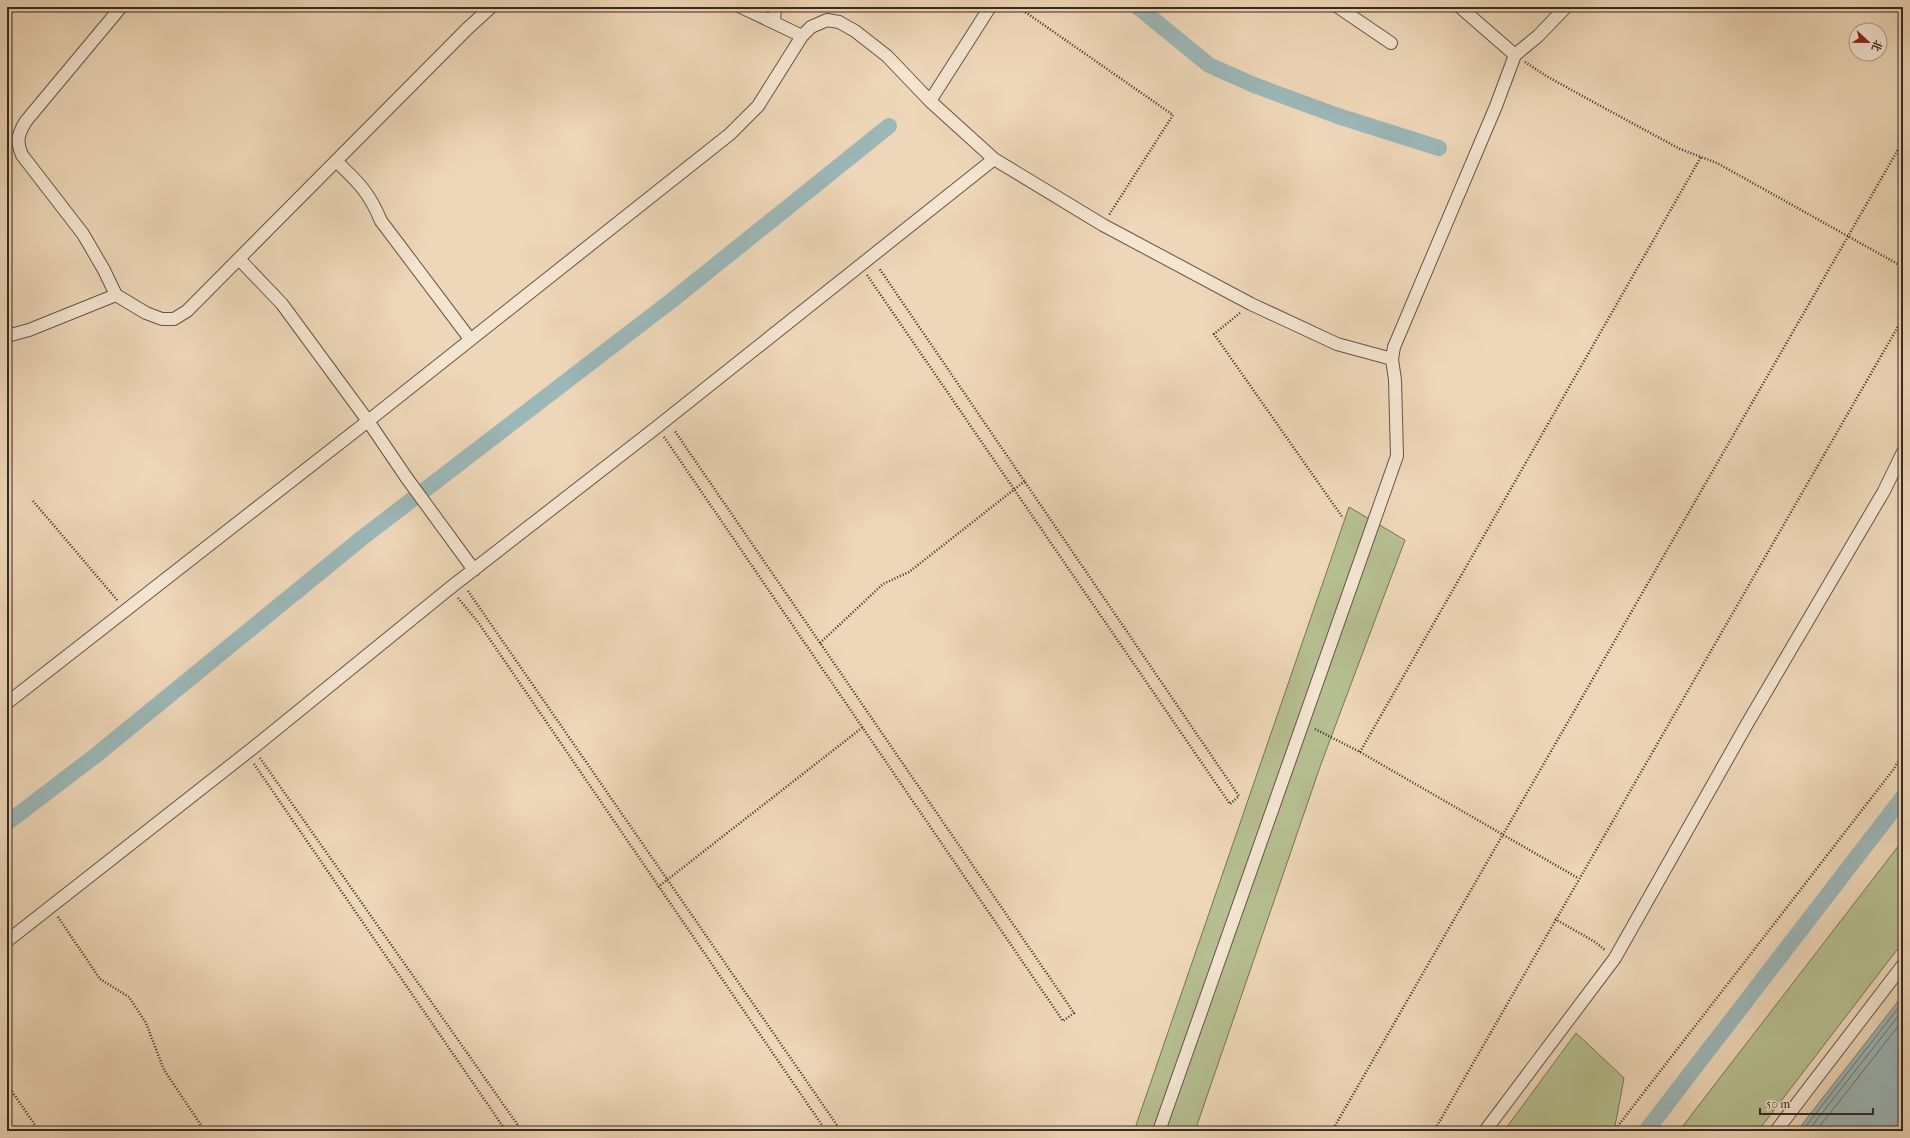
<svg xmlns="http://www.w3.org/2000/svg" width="1910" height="1138" font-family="'IM FELL French Canon','Noto Serif SC',serif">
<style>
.green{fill:#b6bf90;stroke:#767458}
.water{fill:#9cb7b8;stroke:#747e7c}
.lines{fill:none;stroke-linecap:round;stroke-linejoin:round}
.shore{stroke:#6a706c;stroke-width:1}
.canal{stroke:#9cb7b8;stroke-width:16}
.street-casing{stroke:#655447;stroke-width:14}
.path{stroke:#372921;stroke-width:2.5;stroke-dasharray:1 2;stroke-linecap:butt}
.street{stroke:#f4e5d1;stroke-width:12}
</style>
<rect width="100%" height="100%" fill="#eed7b8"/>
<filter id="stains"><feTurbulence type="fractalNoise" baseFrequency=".005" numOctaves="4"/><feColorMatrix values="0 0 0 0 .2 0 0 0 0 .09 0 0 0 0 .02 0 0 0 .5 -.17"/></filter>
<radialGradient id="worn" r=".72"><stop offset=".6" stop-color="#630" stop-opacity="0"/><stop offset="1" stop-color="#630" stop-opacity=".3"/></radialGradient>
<path class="green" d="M 1349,507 L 1405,540 L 1321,764 L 1195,1131 L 1134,1131 Z
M 1903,840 L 1903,942 L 1758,1131 L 1679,1131 Z
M 1576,1033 L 1624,1078 L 1614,1131 L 1504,1131 Z"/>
<path class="water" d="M 1903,995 L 1903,1131 L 1797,1131 Z"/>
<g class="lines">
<path class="shore" d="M 1802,1131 L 1903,1002
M 1808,1131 L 1903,1010
M 1816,1131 L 1903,1020"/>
<path class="canal" d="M 1138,7 L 1209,65 L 1254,85 L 1338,116 L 1439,148
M 7,8 L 8,7
M 7,823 L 95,756 L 362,538 L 671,301 L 889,126
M 1646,1131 L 1903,797"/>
<defs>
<path id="street" d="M 121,7 L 26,121 C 18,134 16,141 22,155 L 83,234 L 104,270 L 116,295 L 146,313 L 162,319 L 174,319 L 187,311 L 467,29 L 491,7
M 741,7 L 802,36
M 1338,7 L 1391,43
M 1460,7 L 1515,55
M 774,22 L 775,7
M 930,101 L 990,7
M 336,161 C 358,182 369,192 381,221 L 470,339
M 239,259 L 282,304 L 368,421 L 406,477 L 474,570
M 7,336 L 29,330 L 116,295
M 7,703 L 368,421 L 730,134 L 758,106 L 802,36 L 811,27 L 827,20 L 839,22 L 855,31 L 887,56 L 930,101 L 994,159 L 1103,225 L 1251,304 L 1337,344 L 1392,359
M 7,941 L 253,748 L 450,588 L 657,427 L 994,159
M 1159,1131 L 1397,456 L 1395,380 L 1392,359 L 1394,347 L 1496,106 L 1515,55 L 1538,36 L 1566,7
M 1485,1131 L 1615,958 L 1747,724 L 1884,491 L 1903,452
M 1776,1131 L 1903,965"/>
</defs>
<use href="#street" class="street-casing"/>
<path class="path" d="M 1018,7 L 1173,115 L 1109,215
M 1525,62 L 1548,77 L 1597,104 L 1680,149 L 1717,163 L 1903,267
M 867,275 L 1230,804 L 1239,796 L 879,268
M 1240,313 L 1214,334 L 1343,518
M 664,437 L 1063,1021 L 1074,1013 L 674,430
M 33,501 L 118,601
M 468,591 L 841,1131
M 458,598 L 478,622 L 826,1131
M 820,643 L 883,584 L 909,572 L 1025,481
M 1315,729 L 1360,752 L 1578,878
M 1360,752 L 1701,157
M 260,758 L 522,1131
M 254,764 L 506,1131
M 658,887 L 863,727
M 58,917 L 100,979 L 129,997 L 146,1023 L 164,1070 L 205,1131
M 1555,919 L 1595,942 L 1605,950
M 7,1084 L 39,1131
M 1332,1131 L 1903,141
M 1434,1131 L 1903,318
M 1614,1131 L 1893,770 L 1903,754"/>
<use href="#street" class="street"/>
</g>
<rect width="1910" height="1138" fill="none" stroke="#eed7b8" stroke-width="24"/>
<rect x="8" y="8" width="1894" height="1122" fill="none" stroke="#372921" stroke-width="2"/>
<rect x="12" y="12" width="1886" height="1114" fill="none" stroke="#372921"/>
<g transform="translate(1868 42) rotate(112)"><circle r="19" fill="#f4e5d1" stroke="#a89a8b"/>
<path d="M0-3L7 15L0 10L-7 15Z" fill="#8f2418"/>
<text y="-6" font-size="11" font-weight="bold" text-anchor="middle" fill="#372921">北</text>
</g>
<path d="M1760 1108v6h113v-6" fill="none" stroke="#372921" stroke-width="2"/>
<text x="1766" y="1108" font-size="12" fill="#372921" stroke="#f4e5d1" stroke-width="3" paint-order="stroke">50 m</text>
<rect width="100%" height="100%" filter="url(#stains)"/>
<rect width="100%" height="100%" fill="url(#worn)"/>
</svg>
